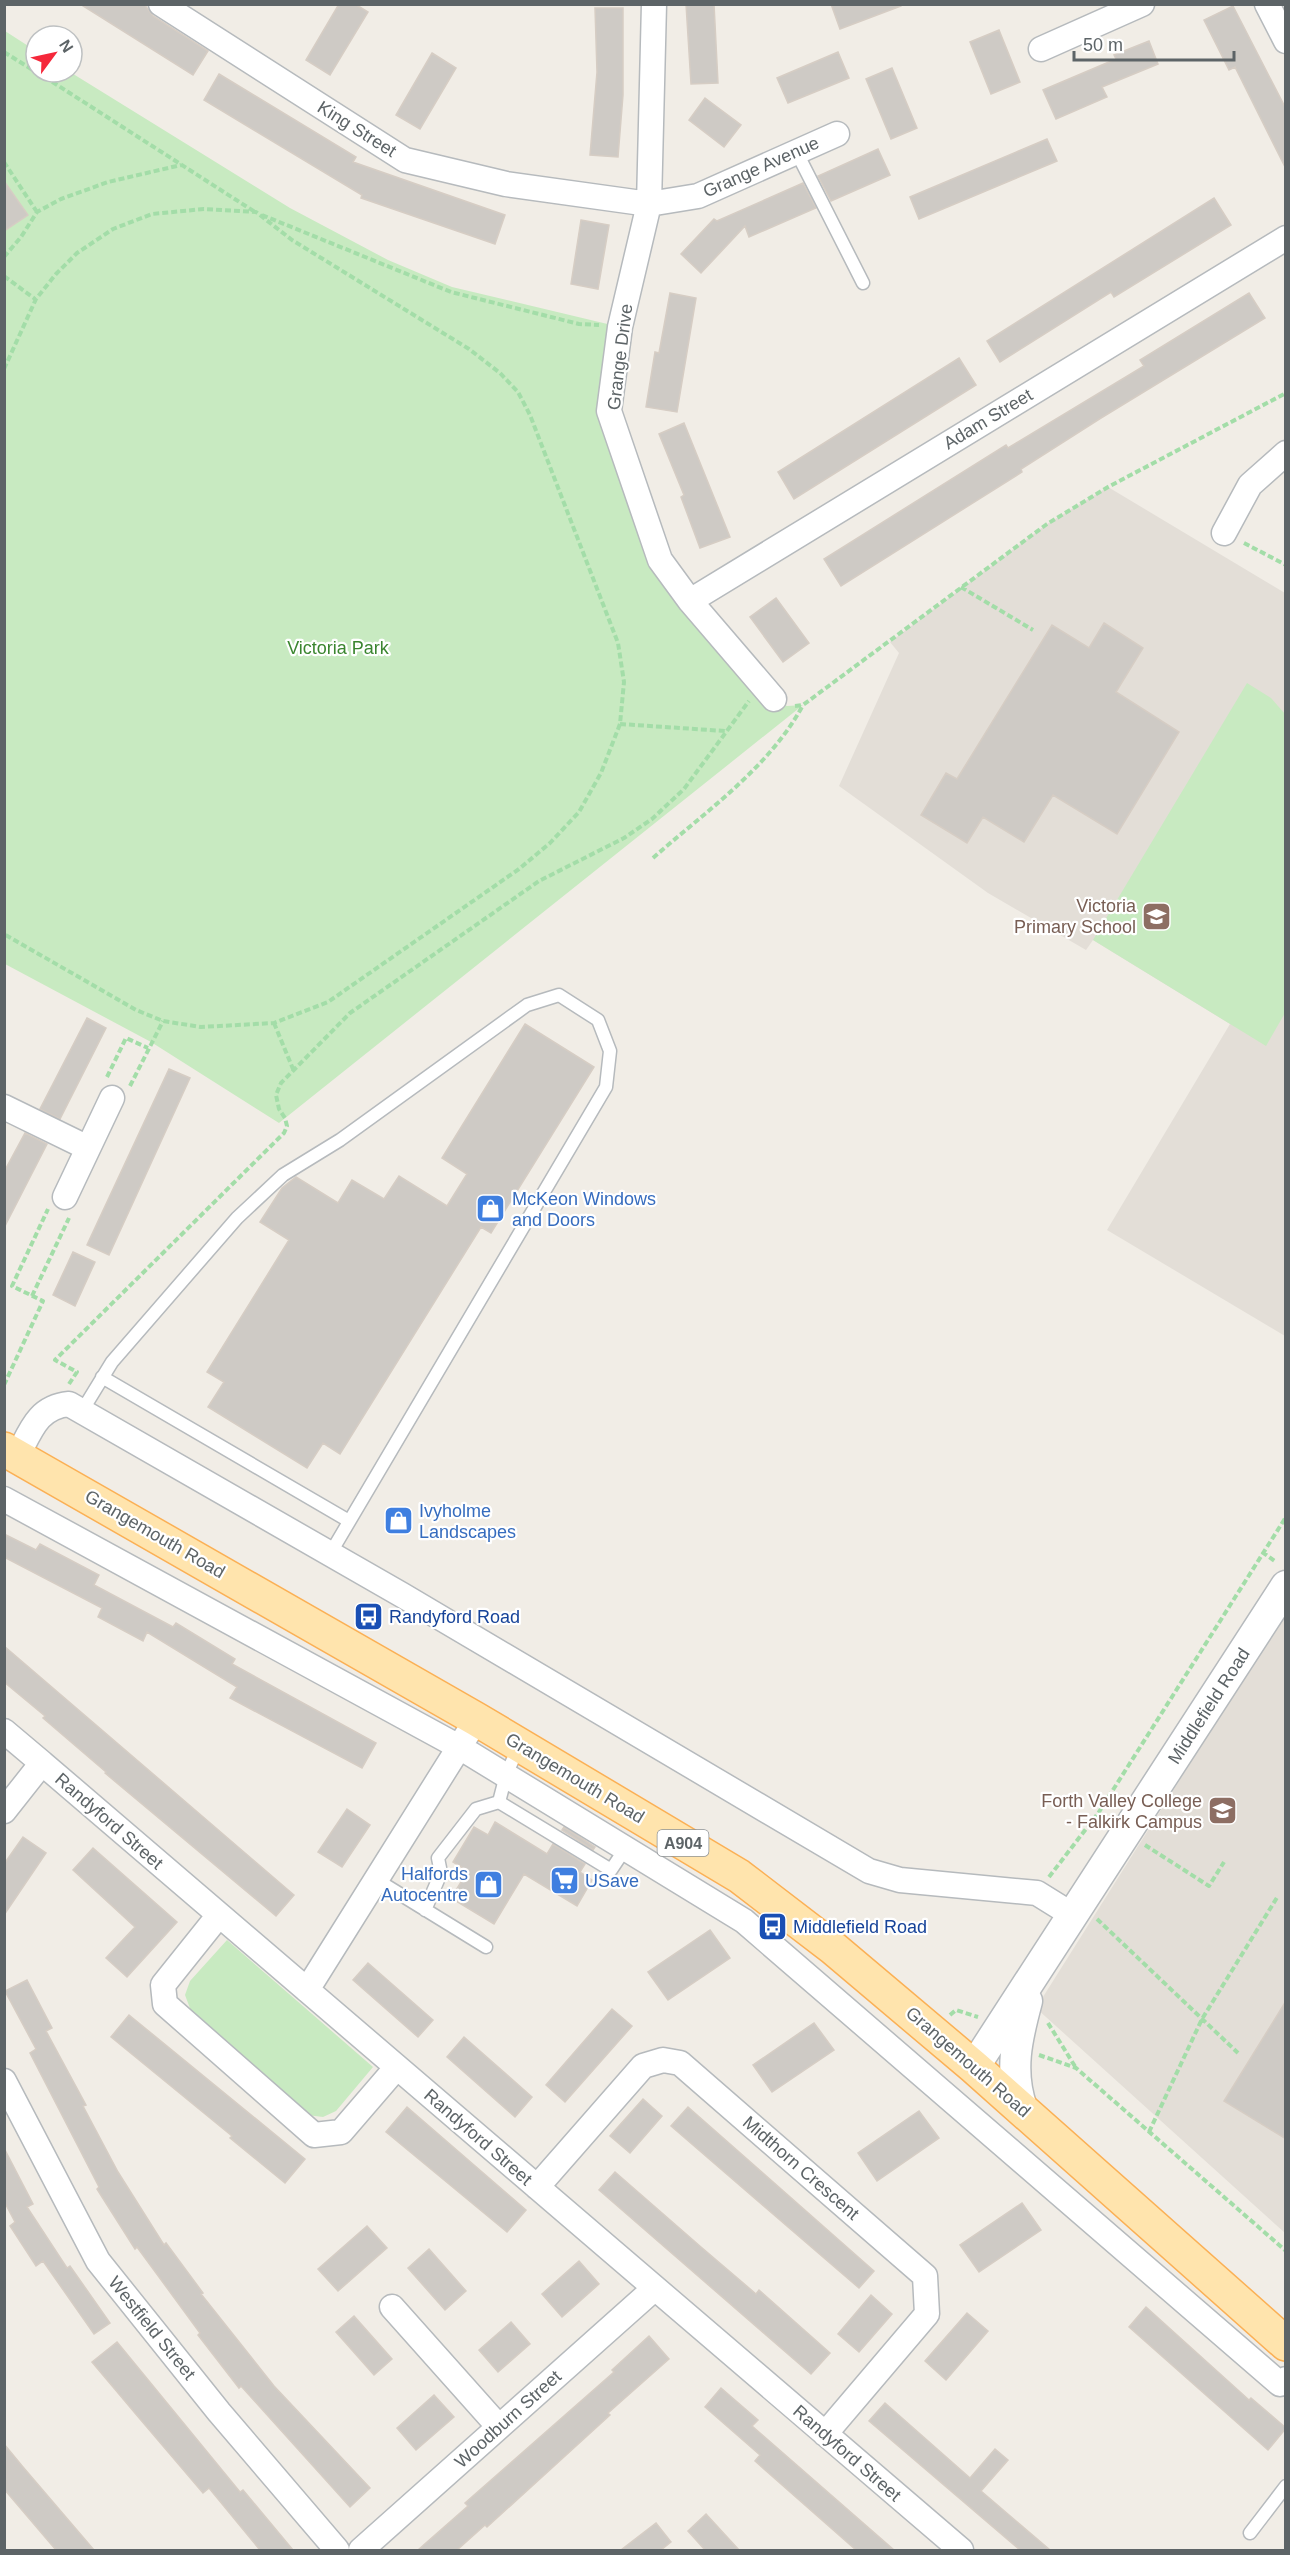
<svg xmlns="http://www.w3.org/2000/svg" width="1290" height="2555" font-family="Helvetica,sans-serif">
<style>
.education{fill:#e3ded7}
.green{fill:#c8eac1}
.building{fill:#cecac5;stroke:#d6cdc4;stroke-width:1.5}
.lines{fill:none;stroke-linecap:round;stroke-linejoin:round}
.service-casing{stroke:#b6babd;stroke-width:15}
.minor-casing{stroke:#b6babd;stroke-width:27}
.tertiary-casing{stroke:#b6babd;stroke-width:33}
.primary-casing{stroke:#fbb055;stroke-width:36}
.path{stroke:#a3dda8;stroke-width:4;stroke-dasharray:6 3;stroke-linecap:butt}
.service{stroke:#fff;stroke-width:12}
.minor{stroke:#fff;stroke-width:24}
.tertiary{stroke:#fff;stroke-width:30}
.primary{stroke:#ffe4ad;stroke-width:33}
.labels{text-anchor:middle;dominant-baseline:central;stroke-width:4.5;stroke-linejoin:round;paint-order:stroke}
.shield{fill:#fff;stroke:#8e9295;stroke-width:1.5}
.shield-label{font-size:16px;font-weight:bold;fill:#5d6467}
.street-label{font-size:18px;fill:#5d6467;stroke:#fff}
.park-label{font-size:18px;fill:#3a852f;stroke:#fff}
.education-label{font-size:18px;fill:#785e54;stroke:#fff;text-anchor:end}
.shop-label{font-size:18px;fill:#366cbe;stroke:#fff;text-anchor:start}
.transit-label{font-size:18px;fill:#164399;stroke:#fff;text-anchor:start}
</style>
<rect width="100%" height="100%" fill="#f1ede6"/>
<path class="education" d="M 1108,487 L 1285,593 L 1285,1336 L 1107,1230 L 1230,1024 L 1093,940 L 1086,950 L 988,893 L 839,786 L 899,653 L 890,642 L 1047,524 Z
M 1285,1613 L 1285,2233 L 1036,2008 Z"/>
<path class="green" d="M 5,31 L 36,51 L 36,72 L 70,72 L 290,208 L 388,260 L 452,287 L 620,327 L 609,411 L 660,560 L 774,699 L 787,706 L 803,705 L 279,1123 L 151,1042 L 5,964 Z
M 1247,683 L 1271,698 L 1285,714 L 1285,1013 L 1266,1046 L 1093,940 Z
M 227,1940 L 373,2067 L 336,2111 L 323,2117 L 307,2115 L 191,2011 L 185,1995 L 190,1981 Z"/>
<path class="building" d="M 80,4 L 144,4 L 153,16 L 208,51 L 193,75 Z
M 339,4 L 355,4 L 368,12 L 330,75 L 306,60 Z
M 686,4 L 714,4 L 718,83 L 691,84 Z
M 831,4 L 901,4 L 901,6 L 840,29 Z
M 1233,6 L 1286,109 L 1286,169 L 1235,67 L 1229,70 L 1204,20 Z
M 595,8 L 623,8 L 623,95 L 618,157 L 590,155 L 597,72 Z
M 999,30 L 1020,82 L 991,94 L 970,42 Z
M 1149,41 L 1158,64 L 1102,87 L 1107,97 L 1056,119 L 1043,90 L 1116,59 L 1114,55 Z
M 838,52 L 849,78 L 788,103 L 777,78 Z
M 432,53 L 456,68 L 420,129 L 396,115 Z
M 892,68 L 917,128 L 891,139 L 866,79 Z
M 219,74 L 356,157 L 353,162 L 505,215 L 495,244 L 361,198 L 362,195 L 204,100 Z
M 705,98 L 741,125 L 724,147 L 689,120 Z
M 1047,139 L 1057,161 L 919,219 L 910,197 Z
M 878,149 L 890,175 L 831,201 L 818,176 Z
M 4,181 L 28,215 L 4,231 Z
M 803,183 L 816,208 L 749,237 L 745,226 L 701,273 L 681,254 L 714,219 L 717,221 Z
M 1214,198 L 1231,225 L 1114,297 L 1111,292 L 1000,362 L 987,341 Z
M 581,220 L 609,225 L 598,289 L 571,284 Z
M 670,293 L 696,298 L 677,412 L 646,407 L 655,352 L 659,353 Z
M 1249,293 L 1265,318 L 1101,418 L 1021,469 L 1022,472 L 841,586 L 824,559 L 1006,445 L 1008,448 L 1144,366 L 1140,360 Z
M 959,358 L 976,385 L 794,499 L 778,472 Z
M 684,423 L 730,537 L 700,548 L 681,497 L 684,495 L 659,434 Z
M 776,598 L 809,643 L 783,662 L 750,617 Z
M 1104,623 L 1143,648 L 1116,692 L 1179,732 L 1117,834 L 1053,795 L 1024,842 L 983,817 L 967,843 L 921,815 L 946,773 L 957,779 L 1052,625 L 1089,648 Z
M 87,1018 L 106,1028 L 60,1119 L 40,1109 Z
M 525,1024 L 594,1067 L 491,1233 L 481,1227 L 340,1454 L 323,1443 L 307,1468 L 208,1407 L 224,1382 L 207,1372 L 289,1240 L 260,1222 L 282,1188 L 296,1177 L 338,1203 L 352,1180 L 384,1199 L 399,1176 L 447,1206 L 467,1174 L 442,1158 Z
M 169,1069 L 190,1078 L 109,1255 L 87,1245 Z
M 25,1133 L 47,1144 L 4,1228 L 4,1172 Z
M 73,1252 L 95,1262 L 75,1306 L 53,1295 Z
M 4,1534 L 36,1550 L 40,1544 L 99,1575 L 94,1585 L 173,1627 L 176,1623 L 235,1659 L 232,1664 L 376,1743 L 362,1768 L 230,1698 L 237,1687 L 147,1632 L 143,1641 L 98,1617 L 102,1608 L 4,1557 Z
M 4,1646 L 294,1895 L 276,1916 L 105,1773 L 106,1772 L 43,1718 L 45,1716 L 4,1682 Z
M 347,1809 L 370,1825 L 342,1867 L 318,1852 Z
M 495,1822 L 547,1854 L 553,1844 L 585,1864 L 580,1872 L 592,1880 L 577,1906 L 524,1874 L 494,1924 L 451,1898 L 468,1871 L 453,1862 L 474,1827 L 488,1835 Z
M 564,1827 L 595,1847 L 593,1850 L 562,1830 Z
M 23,1837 L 46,1853 L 4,1915 L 4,1864 Z
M 93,1848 L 177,1922 L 127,1977 L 106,1958 L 135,1927 L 73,1870 Z
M 710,1930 L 730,1958 L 668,2000 L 648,1972 Z
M 368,1963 L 433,2020 L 418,2037 L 353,1980 Z
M 27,1980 L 52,2028 L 46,2031 L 86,2105 L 83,2106 L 118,2172 L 164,2245 L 166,2243 L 203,2293 L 201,2294 L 274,2386 L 370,2488 L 350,2507 L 241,2386 L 239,2388 L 198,2335 L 200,2333 L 137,2247 L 135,2249 L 97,2189 L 99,2187 L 30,2053 L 36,2049 L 5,1991 Z
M 1286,2001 L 1286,2139 L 1224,2101 Z
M 612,2009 L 632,2026 L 565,2102 L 546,2085 Z
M 129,2015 L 305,2159 L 285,2183 L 230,2138 L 232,2136 L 111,2037 Z
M 814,2023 L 834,2050 L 772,2092 L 753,2065 Z
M 464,2037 L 532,2097 L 515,2117 L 447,2057 Z
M 643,2099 L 662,2116 L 630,2153 L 610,2136 Z
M 407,2107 L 526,2210 L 507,2232 L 386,2132 Z
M 688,2107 L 874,2271 L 859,2288 L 671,2126 Z
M 919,2111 L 939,2138 L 877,2181 L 858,2153 Z
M 4,2148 L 33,2204 L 27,2207 L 67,2268 L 70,2266 L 110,2323 L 94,2334 L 43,2261 L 36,2266 L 10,2226 L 15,2222 L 4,2201 Z
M 615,2172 L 701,2247 L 756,2294 L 759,2290 L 830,2353 L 811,2374 L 599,2190 Z
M 1022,2203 L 1041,2230 L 979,2272 L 960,2245 Z
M 367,2226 L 387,2248 L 338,2291 L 318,2269 Z
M 429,2249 L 466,2291 L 445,2310 L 408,2268 Z
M 579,2261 L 599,2284 L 562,2317 L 542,2294 Z
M 871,2295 L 892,2314 L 859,2352 L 838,2334 Z
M 1146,2307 L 1249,2400 L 1251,2398 L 1286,2428 L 1268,2450 L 1129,2327 Z
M 967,2313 L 988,2331 L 946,2380 L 925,2361 Z
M 354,2316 L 392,2359 L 374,2375 L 336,2332 Z
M 511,2322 L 530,2344 L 498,2372 L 479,2350 Z
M 649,2336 L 669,2359 L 608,2413 L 610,2415 L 487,2527 L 485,2525 L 457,2550 L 418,2550 L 468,2506 L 465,2503 L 614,2372 L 612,2370 Z
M 117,2342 L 240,2492 L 243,2490 L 293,2550 L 260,2550 L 209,2488 L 203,2493 L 140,2419 L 92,2362 Z
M 721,2388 L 758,2420 L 752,2426 L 894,2550 L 856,2550 L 755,2461 L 760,2455 L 705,2407 Z
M 434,2395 L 454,2417 L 416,2450 L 397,2428 Z
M 885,2403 L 970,2478 L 995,2449 L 1008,2460 L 981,2491 L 1050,2550 L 1020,2550 L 869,2421 Z
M 4,2444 L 23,2467 L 94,2550 L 56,2550 L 4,2489 Z
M 706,2514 L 739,2550 L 705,2550 L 688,2531 Z
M 656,2523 L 671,2542 L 661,2550 L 621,2550 Z"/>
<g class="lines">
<defs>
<path id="service" d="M 797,153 L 863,283
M 102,1377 L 349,1521
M 82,1411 L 112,1362 L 237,1218 L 283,1175 L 340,1140 L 527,1005 L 559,995 L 598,1020 L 610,1051 L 606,1087 L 330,1554
M 519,1746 L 506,1775 L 499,1802 L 611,1870 L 625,1849
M 377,1880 L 486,1947
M 425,1910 L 441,1873 L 438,1858 L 476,1809 L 499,1802
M 1250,2533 L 1286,2486"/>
<path id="minor" d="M 161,4 L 405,160 L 506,184 L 649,204 L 698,196 L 837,134
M 654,4 L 649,204 L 620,327 L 609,411 L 660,560 L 690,601 L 774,699
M 1267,4 L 1286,41
M 1041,49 L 1142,4
M 1224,533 L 1250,485 L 1286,453
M 690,601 L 1286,238
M 4,1107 L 88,1148
M 65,1197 L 112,1098
M 18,1455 C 31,1430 38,1407 69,1404 L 402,1595 L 869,1871 L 900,1880 L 1037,1893 L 1074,1916
M 4,1499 L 461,1748 L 744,1921 L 1280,2384 L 1286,2379
M 4,1731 L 42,1763
M 4,1811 L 42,1763 L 961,2550
M 219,1915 L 163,1985 L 165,2004 L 314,2135 L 341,2132 L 397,2067
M 307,1990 L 468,1733
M 4,2081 L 98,2261 L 219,2412 L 337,2550
M 537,2187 L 643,2066 L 663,2060 L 680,2063 L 925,2276 L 927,2314 L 825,2434
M 392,2307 L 499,2427
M 361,2550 L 655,2288"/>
<path id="tertiary" d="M 974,2067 L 1286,1586
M 1022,2108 C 1009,2071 1017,2038 1027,2001"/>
<path id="primary" d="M 4,1449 L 476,1719 L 739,1876 L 833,1948 L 974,2067 L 1286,2344"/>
</defs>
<use href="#service" class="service-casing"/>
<use href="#minor" class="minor-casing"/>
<use href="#tertiary" class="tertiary-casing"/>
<use href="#primary" class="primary-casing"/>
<path class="path" d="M 4,52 L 36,72
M 37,72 L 255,212
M 4,162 L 37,212
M 262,215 L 451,292 L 579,324 L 599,325
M 4,257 L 21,237 L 37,212 L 61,199 L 108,182 L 181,165
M 4,276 L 35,299
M 4,369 L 36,299 L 56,274 L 77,253 L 113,229 L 152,214 L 204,209 L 256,212 L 292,240 L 469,349 L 500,373 L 518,392 L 530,415 L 618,643 L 624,682 L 620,724 L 601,773 L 579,812 L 550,843 L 519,869 L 328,1002 L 274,1023 L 201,1027 L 163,1021 L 136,1010 L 4,934
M 1244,543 L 1286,565
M 961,587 L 1033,630
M 795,706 L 803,705 L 1047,524 L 1108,487 L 1286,393
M 620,724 L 725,731
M 653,858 C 705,812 770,767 803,705
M 274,1023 L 293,1069
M 107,1077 L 126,1038 L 148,1048
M 130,1086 L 163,1021
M 32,1296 L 69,1218
M 69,1384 L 77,1372 L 55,1360 L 284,1133 L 287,1126 L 285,1118 L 279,1109 L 276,1095 L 281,1083 L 350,1013 L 539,881 L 624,838 L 652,819 L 684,789 L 749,701
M 4,1385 L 43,1301 L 12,1286 L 48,1209
M 1262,1552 L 1276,1562
M 1145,1845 L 1209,1886 L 1224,1862
M 1049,1877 L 1099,1812 L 1286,1517
M 1097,1919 L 1238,2053
M 950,2015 L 956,2010 L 978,2017
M 1048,2023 L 1076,2068
M 1039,2055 L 1076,2068 L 1286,2251
M 1149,2132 L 1202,2019 L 1278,1896"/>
<use href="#service" class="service"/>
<use href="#minor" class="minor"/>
<use href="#tertiary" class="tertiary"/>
<use href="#primary" class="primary"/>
</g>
<defs>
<symbol id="school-square" viewBox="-11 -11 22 22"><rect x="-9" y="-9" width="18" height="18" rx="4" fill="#8d6e63" stroke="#fff"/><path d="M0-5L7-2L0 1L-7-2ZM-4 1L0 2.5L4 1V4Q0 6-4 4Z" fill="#fff"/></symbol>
<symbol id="shop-square" viewBox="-11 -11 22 22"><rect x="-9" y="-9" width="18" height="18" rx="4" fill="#3f7fe0" stroke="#fff"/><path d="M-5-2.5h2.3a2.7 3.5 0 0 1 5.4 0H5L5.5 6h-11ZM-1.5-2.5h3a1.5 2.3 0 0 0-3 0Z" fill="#fff"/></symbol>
<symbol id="bus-square" viewBox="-11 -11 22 22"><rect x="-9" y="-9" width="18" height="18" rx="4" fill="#1a4fb4" stroke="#fff"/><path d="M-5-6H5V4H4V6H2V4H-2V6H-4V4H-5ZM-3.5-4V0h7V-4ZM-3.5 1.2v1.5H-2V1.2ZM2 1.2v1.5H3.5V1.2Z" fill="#fff"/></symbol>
<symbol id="university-square" viewBox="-11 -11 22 22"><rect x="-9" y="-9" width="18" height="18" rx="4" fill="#8d6e63" stroke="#fff"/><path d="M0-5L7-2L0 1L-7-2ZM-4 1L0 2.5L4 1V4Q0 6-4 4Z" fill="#fff"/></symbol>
<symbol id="supermarket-square" viewBox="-11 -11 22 22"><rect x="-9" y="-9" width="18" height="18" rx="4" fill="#3f7fe0" stroke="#fff"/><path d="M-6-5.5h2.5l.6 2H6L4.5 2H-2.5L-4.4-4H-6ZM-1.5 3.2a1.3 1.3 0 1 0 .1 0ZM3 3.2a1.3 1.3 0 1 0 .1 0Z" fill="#fff"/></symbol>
</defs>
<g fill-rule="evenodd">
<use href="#school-square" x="1140" y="900" width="33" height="33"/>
<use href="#shop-square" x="474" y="1192" width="33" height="33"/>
<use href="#shop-square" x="382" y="1504" width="33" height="33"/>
<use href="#bus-square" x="352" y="1600" width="33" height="33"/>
<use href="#university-square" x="1206" y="1794" width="33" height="33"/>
<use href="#supermarket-square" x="548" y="1864" width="33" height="33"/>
<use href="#shop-square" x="472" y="1868" width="33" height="33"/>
<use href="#bus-square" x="756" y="1910" width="33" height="33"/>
</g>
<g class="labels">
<rect class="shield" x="657.5" y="1830" width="51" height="26" rx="4.5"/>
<g class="shield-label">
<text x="683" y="1843">A904</text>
</g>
<g class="street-label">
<text transform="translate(357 129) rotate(32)">King Street</text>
<text transform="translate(761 167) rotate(-24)">Grange Avenue</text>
<text transform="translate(620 357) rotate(-83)">Grange Drive</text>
<text transform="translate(988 419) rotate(-31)">Adam Street</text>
<text transform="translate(155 1534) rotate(30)">Grangemouth Road</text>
<text transform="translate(1209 1706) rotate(-57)">Middlefield Road</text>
<text transform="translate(575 1778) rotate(31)">Grangemouth Road</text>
<text transform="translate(109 1821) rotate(41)">Randyford Street</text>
<text transform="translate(968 2062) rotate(41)">Grangemouth Road</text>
<text transform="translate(478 2137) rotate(41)">Randyford Street</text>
<text transform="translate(801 2168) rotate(41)">Midthorn Crescent</text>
<text transform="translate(152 2328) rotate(51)">Westfield Street</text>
<text transform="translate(508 2419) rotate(-42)">Woodburn Street</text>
<text transform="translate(847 2453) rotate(41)">Randyford Street</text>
</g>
<g class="park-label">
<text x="338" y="648">Victoria Park</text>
</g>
<g class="education-label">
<text x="1136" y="906">Victoria<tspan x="1136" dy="21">Primary School</tspan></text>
<text x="1202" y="1801">Forth Valley College<tspan x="1202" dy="21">- Falkirk Campus</tspan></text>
</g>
<g class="shop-label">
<text x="512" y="1199">McKeon Windows<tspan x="512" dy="21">and Doors</tspan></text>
<text x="419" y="1511">Ivyholme<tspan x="419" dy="21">Landscapes</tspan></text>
<text x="468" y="1874" text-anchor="end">Halfords<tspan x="468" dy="21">Autocentre</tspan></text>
<text x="585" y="1881">USave</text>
</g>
<g class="transit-label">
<text x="389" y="1617">Randyford Road</text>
<text x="793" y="1927">Middlefield Road</text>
</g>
</g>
<rect width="1290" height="2555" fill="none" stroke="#5d6467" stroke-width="12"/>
<g transform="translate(54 54) rotate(57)"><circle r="28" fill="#ffffff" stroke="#bec1c2" stroke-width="1.5"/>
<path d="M0-4.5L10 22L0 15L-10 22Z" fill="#f5283b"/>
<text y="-9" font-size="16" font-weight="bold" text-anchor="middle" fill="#5d6467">N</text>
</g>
<path d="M1074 51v9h160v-9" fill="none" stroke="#5d6467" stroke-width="3"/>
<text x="1083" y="51" font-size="18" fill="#5d6467" stroke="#ffffff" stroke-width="4.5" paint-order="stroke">50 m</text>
</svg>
